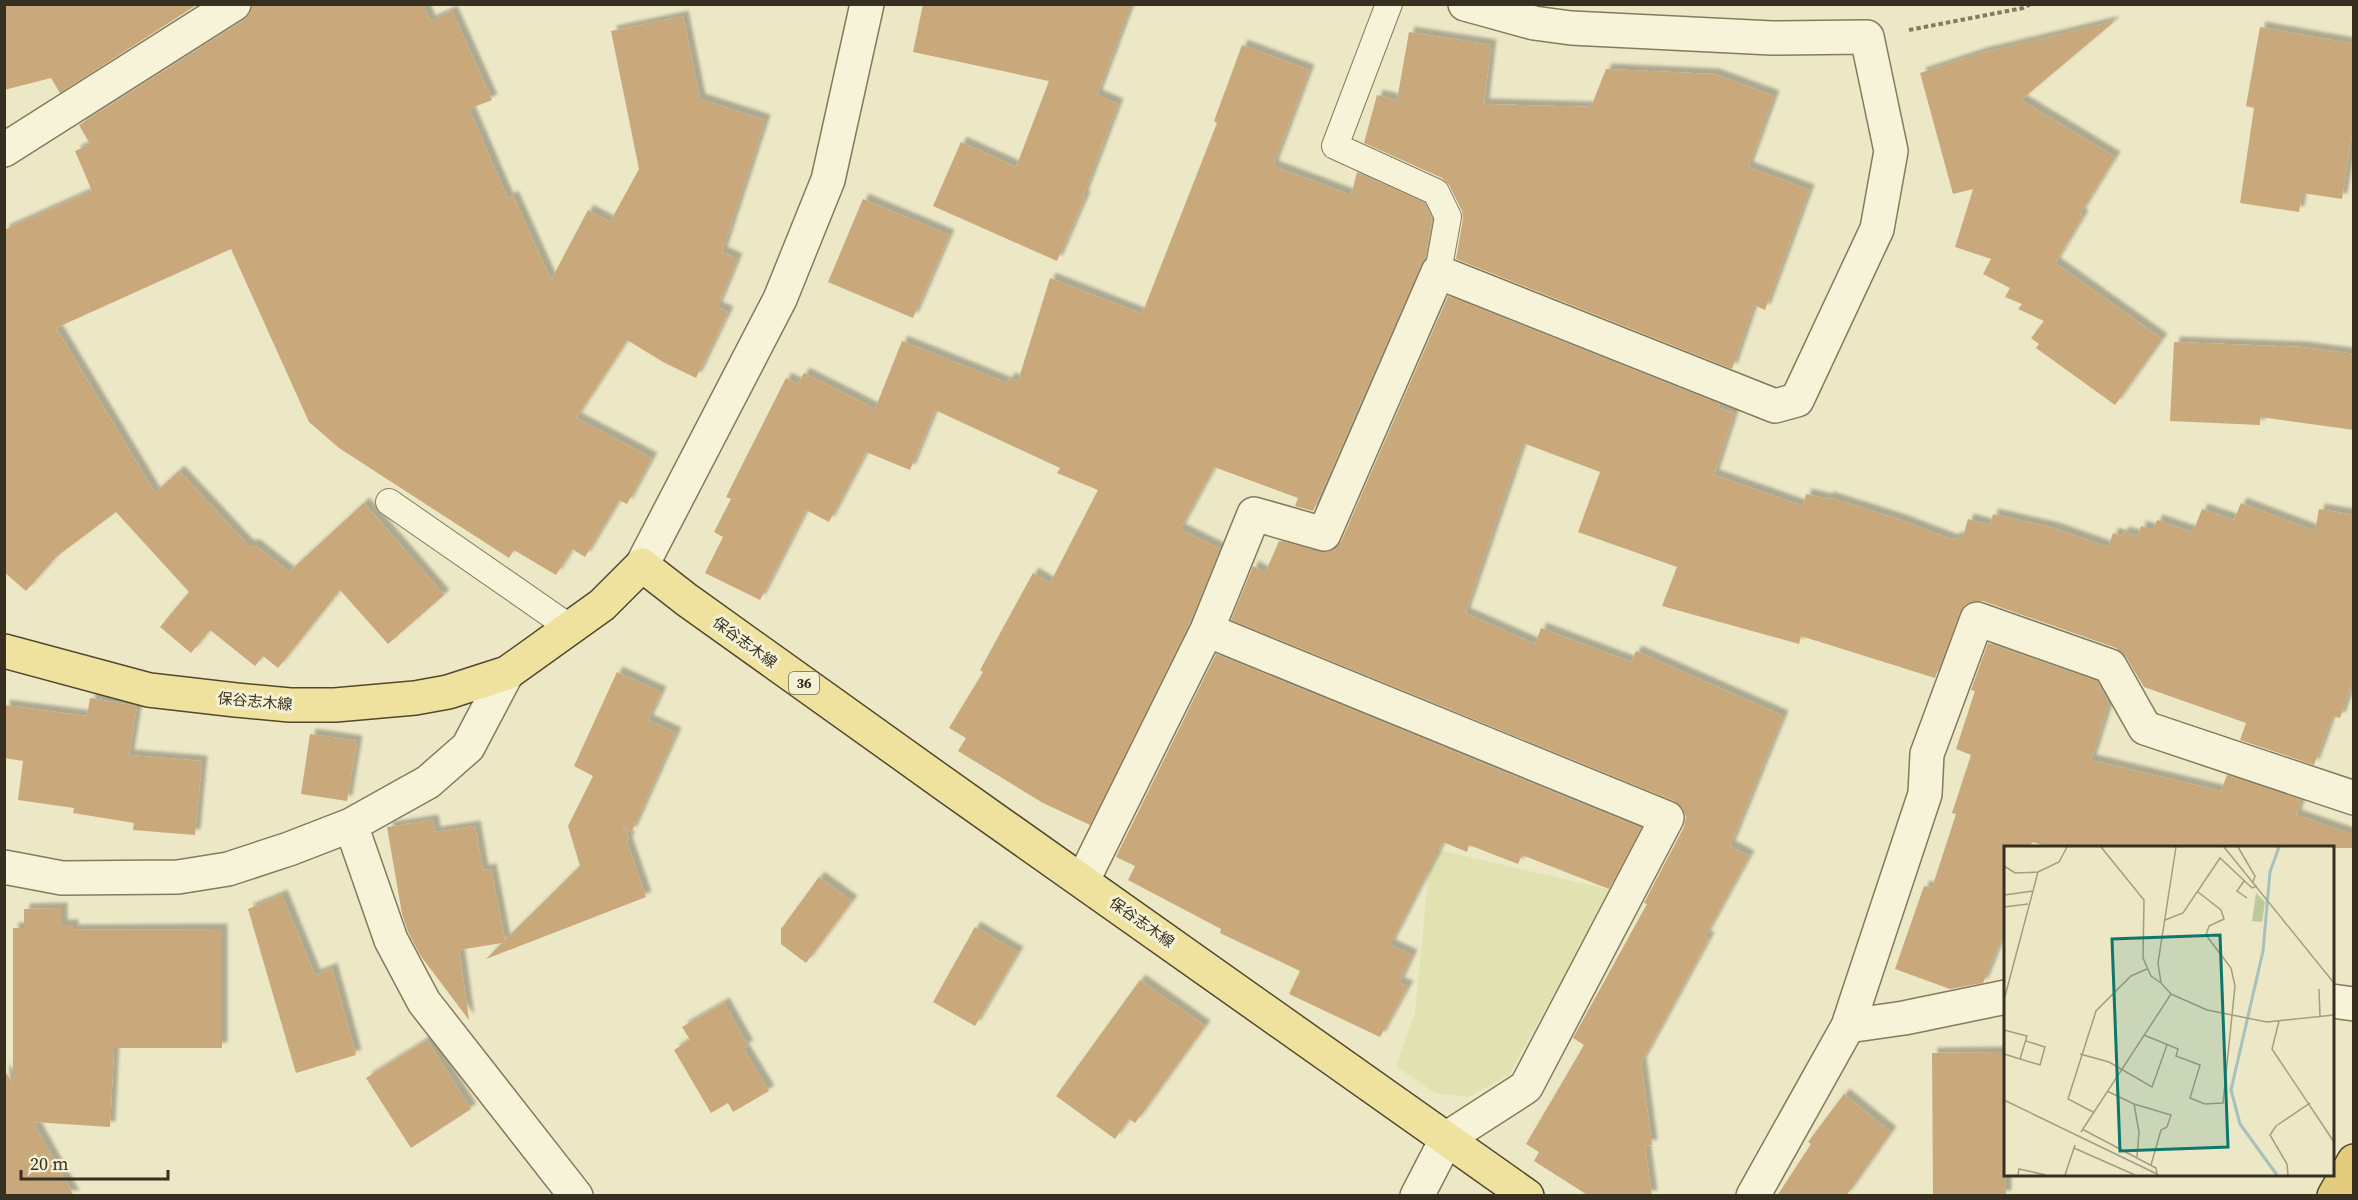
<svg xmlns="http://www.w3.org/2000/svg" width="2358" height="1200" font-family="'Source Serif 4','Noto Sans JP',serif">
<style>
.farmland{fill:#e1e2b2}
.building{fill:#c9a97c;filter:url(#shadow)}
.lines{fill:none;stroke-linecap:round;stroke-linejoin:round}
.service-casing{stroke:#867a5c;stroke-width:28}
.minor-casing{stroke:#867a5c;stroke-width:36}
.tertiary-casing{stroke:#867a5c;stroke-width:36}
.primary-casing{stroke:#544730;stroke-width:36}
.trunk-casing{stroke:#544730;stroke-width:36}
.path{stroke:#867a5c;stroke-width:4;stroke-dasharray:4.5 3;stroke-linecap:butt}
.service{stroke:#f7f3d8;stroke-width:26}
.minor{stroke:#f7f3d8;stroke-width:33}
.tertiary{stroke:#f7f3d8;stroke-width:33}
.primary{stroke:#eee29e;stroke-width:33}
.trunk{stroke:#e3cc7c;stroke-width:33}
.labels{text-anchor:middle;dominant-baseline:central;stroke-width:6;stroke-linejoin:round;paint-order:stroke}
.shield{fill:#f4f0d4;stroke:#706955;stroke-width:1.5}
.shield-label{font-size:14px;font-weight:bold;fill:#372f1f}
.street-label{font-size:15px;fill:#372f1f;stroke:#f4f0d4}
.inset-river{fill:none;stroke:#a6c0bd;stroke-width:3}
.inset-road{fill:none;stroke:#a49d83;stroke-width:1.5}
.view{fill:#0f766e;fill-opacity:0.15;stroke:#0f766e;stroke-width:3}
.inset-edge{fill:none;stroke:#372f1f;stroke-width:3}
</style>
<defs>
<filter id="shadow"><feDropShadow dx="5.5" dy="-5.5" stdDeviation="1.5" flood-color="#0004"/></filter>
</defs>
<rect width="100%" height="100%" fill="#ece7c5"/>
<path class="farmland" d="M 1431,848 L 1611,890 L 1509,1075 L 1468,1097 L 1435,1093 L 1396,1066 L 1415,1013 Z"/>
<path class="building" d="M 4,4 L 198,4 L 60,93 L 51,78 L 4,90 Z
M 253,4 L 423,4 L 430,21 L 452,11 L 492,100 L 469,109 L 508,199 L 513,196 L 551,280 L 588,210 L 610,222 L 639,169 L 611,31 L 683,16 L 700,99 L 765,120 L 722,252 L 737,259 L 717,307 L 728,312 L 696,378 L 663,362 L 627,340 L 576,418 L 652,458 L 627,504 L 619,500 L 585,557 L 572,549 L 556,575 L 514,550 L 509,558 L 339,448 L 309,422 L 231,249 L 56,328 L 155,493 L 179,471 L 248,545 L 255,545 L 289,572 L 364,503 L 444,595 L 388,644 L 340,590 L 278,668 L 263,656 L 255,666 L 210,630 L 191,653 L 160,627 L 189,592 L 116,512 L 56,557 L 26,591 L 4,572 L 4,230 L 92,191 L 75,151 L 90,144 L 79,125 L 244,20 L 250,13 Z
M 923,4 L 1131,4 L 1097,95 L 1118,104 L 1083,196 L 1085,197 L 1057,261 L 933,206 L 961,142 L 1016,167 L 1049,81 L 913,52 Z
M 2115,21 L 2021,100 L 2115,157 L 2080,214 L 2083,216 L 2055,263 L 2162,339 L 2115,405 L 2036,348 L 2039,344 L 2031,338 L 2044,321 L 2018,309 L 2022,304 L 2005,297 L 2010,288 L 1983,274 L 1991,259 L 1955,247 L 1973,189 L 1953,194 L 1920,73 L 1981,53 Z
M 2260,27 L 2354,44 L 2354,122 L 2342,199 L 2302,193 L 2299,212 L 2240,203 L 2254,108 L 2246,106 Z
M 1409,32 L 1491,45 L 1484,104 L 1591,107 L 1606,69 L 1714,74 L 1774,96 L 1748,167 L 1809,190 L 1765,310 L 1754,305 L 1732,369 L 1456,259 L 1463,219 L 1462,211 L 1449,185 L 1442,178 L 1364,143 L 1377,95 L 1397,100 Z
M 1242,45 L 1309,70 L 1273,166 L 1351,195 L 1357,172 L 1425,203 L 1432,219 L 1425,259 L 1421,265 L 1313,511 L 1295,506 L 1298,498 L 1214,467 L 1180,529 L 1220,549 L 1190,622 L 1090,825 L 1043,803 L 958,751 L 966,738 L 949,728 L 983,672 L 980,670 L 1033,573 L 1050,583 L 1098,490 L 1057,473 L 1060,468 L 935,410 L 910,470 L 866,452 L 829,522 L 806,510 L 760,600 L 705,573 L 723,537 L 714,532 L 731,499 L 726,497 L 786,378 L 798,384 L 804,373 L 875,409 L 902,341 L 1007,383 L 1009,378 L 1018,381 L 1050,278 L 1142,314 L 1217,123 L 1214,121 Z
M 863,199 L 949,235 L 913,318 L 828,282 Z
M 1448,296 L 1720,404 L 1718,408 L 1734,413 L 1714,475 L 1803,506 L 1806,494 L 1827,499 L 1828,497 L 1901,520 L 1953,540 L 1955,537 L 1962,539 L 1968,519 L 1990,525 L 1993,514 L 2054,528 L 2108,547 L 2113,533 L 2122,536 L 2123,532 L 2138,536 L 2141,526 L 2153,530 L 2157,520 L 2193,532 L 2202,509 L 2234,520 L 2241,503 L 2315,531 L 2319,509 L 2354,515 L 2354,677 L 2340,718 L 2332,716 L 2314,765 L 2240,740 L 2246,723 L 2144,687 L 2126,657 L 2116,648 L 1983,601 L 1973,601 L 1965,605 L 1960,612 L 1935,678 L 1801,636 L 1799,644 L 1662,606 L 1677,567 L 1578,532 L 1600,472 L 1523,443 L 1465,613 L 1535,644 L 1541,628 L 1631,662 L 1636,651 L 1783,716 L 1730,846 L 1749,856 L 1705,936 L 1709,938 L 1641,1063 L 1652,1145 L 1645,1146 L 1652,1196 L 1589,1196 L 1534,1161 L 1539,1152 L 1526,1144 L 1584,1045 L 1573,1038 L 1647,904 L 1644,903 L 1684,827 L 1686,817 L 1682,808 L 1674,801 L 1231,620 L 1253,566 L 1265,573 L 1279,541 L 1327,552 L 1335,549 L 1341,542 Z
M 2174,342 L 2302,347 L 2354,354 L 2354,430 L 2260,417 L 2260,425 L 2170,421 Z
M 1988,643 L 2097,681 L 2109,703 L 2091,760 L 2221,791 L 2227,775 L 2301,800 L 2296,815 L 2354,835 L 2354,848 L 2050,848 L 2033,842 L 2028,848 L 2006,848 L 2006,927 L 1983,983 L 1950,989 L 1895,969 L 1924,886 L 1932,888 L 1956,814 L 1952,813 L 1971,755 L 1956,749 L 1975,691 L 1971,690 Z
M 1216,654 L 1641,828 L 1609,889 L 1522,855 L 1518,864 L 1469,845 L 1467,852 L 1443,842 L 1390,945 L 1412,955 L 1399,983 L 1408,986 L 1380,1037 L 1289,994 L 1300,971 L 1220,933 L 1221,929 L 1128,880 L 1135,866 L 1116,857 Z
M 617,672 L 661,692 L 648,720 L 676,733 L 631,833 L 622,825 L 629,838 L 627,842 L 646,897 L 486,959 L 502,943 L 459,950 L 469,1020 L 420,955 L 408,932 L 402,914 L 387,827 L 433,820 L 435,832 L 475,826 L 483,870 L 491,869 L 505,940 L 580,866 L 568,826 L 593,776 L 574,766 Z
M 90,698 L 137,706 L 129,755 L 202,761 L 195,835 L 133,830 L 134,823 L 73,813 L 74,808 L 18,800 L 23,761 L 4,758 L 4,705 L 87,716 Z
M 310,734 L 357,741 L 347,801 L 301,794 Z
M 819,877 L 852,901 L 806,963 L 781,944 L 781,929 Z
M 282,895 L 315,975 L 332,968 L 356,1055 L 296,1073 L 248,909 Z
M 62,908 L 62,925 L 73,925 L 73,930 L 222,929 L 222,1048 L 114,1048 L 110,1127 L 33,1122 L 74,1196 L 4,1196 L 4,1069 L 13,1084 L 13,928 L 24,928 L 24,909 Z
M 975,927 L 1018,952 L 975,1026 L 933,1002 Z
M 1140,980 L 1205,1026 L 1135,1123 L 1129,1119 L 1115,1139 L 1056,1096 Z
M 724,1003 L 748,1046 L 743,1048 L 769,1091 L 733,1112 L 728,1103 L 711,1113 L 674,1050 L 690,1040 L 682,1027 Z
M 427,1040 L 471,1109 L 411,1148 L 366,1078 Z
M 2006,1052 L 2006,1196 L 1933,1196 L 1932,1053 Z
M 1844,1094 L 1891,1132 L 1846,1196 L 1777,1196 L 1811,1144 L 1808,1142 Z"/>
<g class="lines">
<defs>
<path id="service" d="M 1389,4 L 1335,146 L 1436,192 L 1448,217 L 1438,272
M 389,502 L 569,627"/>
<path id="minor" d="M 4,150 L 234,4
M 1207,630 L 1667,818 L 1526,1087 L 1447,1138 L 1417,1196
M 351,825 L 391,940 L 424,1002 L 576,1196
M 4,867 L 62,878 L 178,877 L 228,869 L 289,849 L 351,825 L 428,782 L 468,747 L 507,673
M 1083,880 L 1207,630 L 1254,514 L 1324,534 L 1438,272 L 1775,406 L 1797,400 L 1877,229 L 1891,151 L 1867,37 L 1772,38 L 1571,28 L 1534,23 L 1465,4
M 2332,1001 L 2354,1004
M 1848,1026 L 1904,1018 L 2006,997
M 1753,1196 L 1848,1026 L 1925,794 L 1927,754 L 1977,619 L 2110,666 L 2145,728 L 2354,798"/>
<path id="tertiary" d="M 642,565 L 780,299 L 828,180 L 867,4"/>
<path id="primary" d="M 4,651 L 149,690 L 236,700 L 290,705 L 335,705 L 415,698 L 448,692 L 507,673 L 602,605 L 642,565 L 687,600 L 950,788 L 1527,1196"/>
<path id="trunk" d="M 2334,1196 L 2354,1161"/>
</defs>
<use href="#service" class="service-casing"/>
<use href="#minor" class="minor-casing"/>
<use href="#tertiary" class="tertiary-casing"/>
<use href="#primary" class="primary-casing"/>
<use href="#trunk" class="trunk-casing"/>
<path class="path" d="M 1909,30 L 2023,8 L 2031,4"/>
<use href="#service" class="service"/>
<use href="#minor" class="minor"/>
<use href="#tertiary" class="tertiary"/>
<use href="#primary" class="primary"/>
<use href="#trunk" class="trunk"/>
</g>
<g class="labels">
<rect class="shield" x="789" y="672" width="30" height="22" rx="4.5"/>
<g class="shield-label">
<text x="804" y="683">36</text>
</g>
<g class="street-label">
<text transform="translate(745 642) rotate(36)">保谷志木線</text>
<text transform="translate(255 701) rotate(5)">保谷志木線</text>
<text transform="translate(1142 922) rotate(35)">保谷志木線</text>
</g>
</g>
<g transform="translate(2004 846)">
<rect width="330" height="330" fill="#ece7c5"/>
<path d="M 252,47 L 261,56 L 258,76 L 248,75 Z" fill="#bcca99"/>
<path class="inset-river" d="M 273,329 L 236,278 L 227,244 L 259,105 L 266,26 L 275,1"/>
<path class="inset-road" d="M 97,1 L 140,54 L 139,112 L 147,130 L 157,137M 220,1 L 330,137M 234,1 L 251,30 L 249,36M 0,20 L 11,27 L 34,26 L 55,16 L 63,1M 240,35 L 233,45 L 243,52M 0,49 L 29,45M 0,61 L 24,58M 161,74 L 179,67 L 216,12 L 248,42 L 253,40M 315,143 L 316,170M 167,148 L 203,164 L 263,176 L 330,169M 0,154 L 34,26M 275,175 L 268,203 L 330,296M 0,184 L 23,190 L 16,213M 140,189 L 174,203 L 172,210 L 196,219 L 186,252 L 201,258 L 219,257 L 231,140 L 227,122 L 202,89 L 205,80 L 220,73 L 217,64 L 194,46M 0,208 L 36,219 L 41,201 L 22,195M 76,208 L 105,216 L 148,241 L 163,199M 103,245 L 130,258 L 167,269 L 163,281 L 157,284 L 147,319M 0,254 L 155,329M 130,258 L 135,286 L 133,311M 89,266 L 64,253 L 92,165 L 127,130 L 143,123M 78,283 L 152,322 L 153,328M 77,286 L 167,148 L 157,137 L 154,117 L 172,1M 70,302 L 131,329M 14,329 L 15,323 L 42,329M 61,329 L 71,299M 284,329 L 283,318 L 266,289 L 272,280 L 306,257"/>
<path class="view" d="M 216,89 L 224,301 L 116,305 L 108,93 Z"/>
<rect width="330" height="330" class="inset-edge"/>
</g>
<rect width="2358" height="1200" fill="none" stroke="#372f1f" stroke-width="12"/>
<path d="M21 1170v9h147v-9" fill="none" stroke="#372f1f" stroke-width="3"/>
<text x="30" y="1170" font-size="18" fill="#372f1f" stroke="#f4f0d4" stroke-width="4.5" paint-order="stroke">20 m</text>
</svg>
